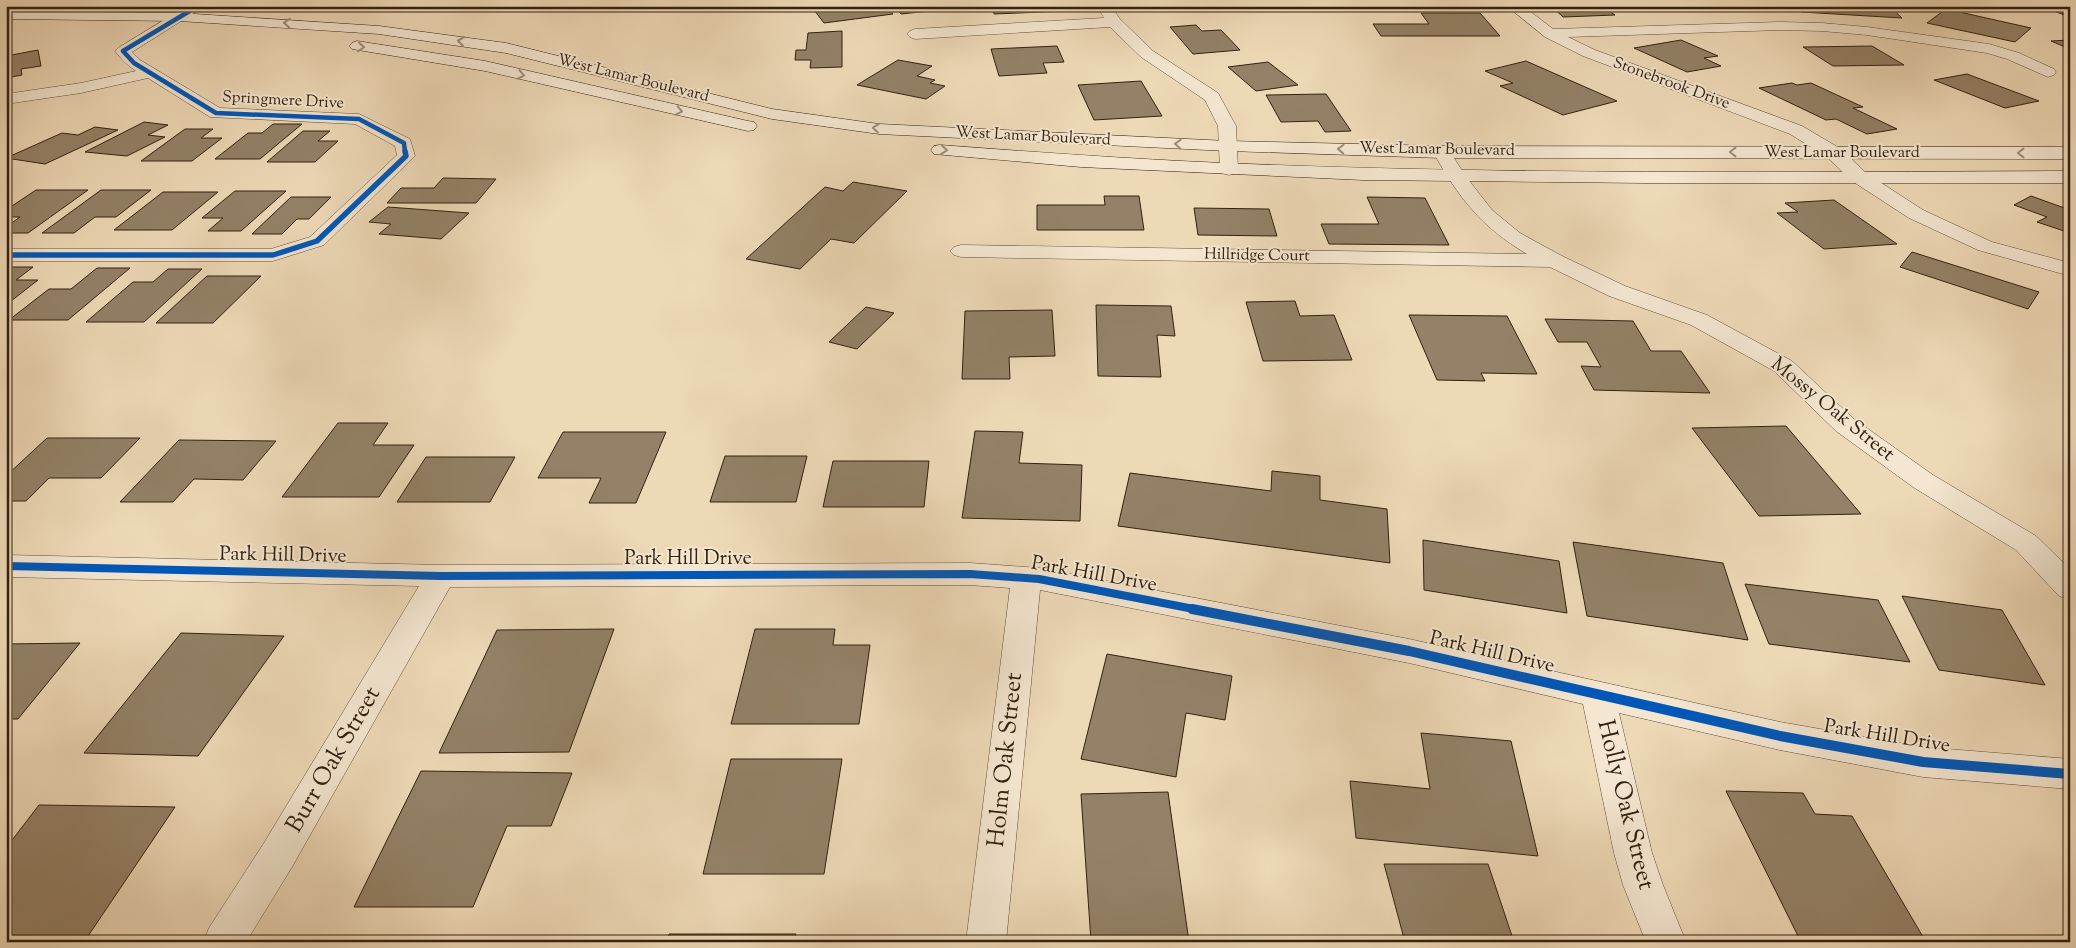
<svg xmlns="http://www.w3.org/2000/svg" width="2076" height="948" font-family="'Sorts Mill Goudy',serif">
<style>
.building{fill:#948167;stroke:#322110}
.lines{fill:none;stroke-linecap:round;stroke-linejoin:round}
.street-casing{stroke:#614f3a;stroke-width:1}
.secondary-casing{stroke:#322110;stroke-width:1}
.street{fill:#f4e6d0;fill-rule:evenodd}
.secondary{fill:#f4e6d0;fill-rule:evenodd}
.cycleway-far3-casing{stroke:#f4e6d0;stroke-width:6}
.cycleway-far2-casing{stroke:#f4e6d0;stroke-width:8}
.cycleway-far1-casing{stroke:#f4e6d0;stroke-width:11}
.cycleway-casing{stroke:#f4e6d0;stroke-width:13}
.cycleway-far3{stroke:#0057b8;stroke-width:4.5}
.cycleway-far2{stroke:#0057b8;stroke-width:5.5}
.cycleway-far1{stroke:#0057b8;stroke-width:8}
.cycleway{stroke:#0057b8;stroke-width:10}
.oneway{stroke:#9d8d7a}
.labels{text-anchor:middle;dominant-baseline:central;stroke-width:4;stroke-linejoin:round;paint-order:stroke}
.far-street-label{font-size:16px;fill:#322110;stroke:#f4e6d0}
.street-label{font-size:20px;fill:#322110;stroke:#f4e6d0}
.near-street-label{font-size:24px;fill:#322110;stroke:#f4e6d0}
</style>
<rect width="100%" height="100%" fill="#eed9b7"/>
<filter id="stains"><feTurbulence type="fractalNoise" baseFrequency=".004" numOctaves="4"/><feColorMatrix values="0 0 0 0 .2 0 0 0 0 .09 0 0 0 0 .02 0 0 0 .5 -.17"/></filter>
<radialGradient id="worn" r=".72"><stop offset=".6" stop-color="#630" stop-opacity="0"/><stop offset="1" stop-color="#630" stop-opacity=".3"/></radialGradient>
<path class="building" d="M 811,6 L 853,6 L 858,11 L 887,7 L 893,14 L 824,23 Z
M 895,6 L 967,6 L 968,7 L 901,14 Z
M 992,6 L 1064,6 L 1066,11 L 994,14 Z
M 1145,6 L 1198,6 L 1199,9 L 1145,9 Z
M 1551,6 L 1602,6 L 1615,15 L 1563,17 Z
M 1664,6 L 1730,6 L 1732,8 L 1669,9 Z
M 1795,6 L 1889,6 L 1902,18 L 1801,12 Z
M 2040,6 L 2070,6 L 2070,17 Z
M 1946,9 L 2031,28 L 2015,42 L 1927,23 Z
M 1421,13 L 1480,13 L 1500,36 L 1381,36 L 1373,24 L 1429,24 Z
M 1196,25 L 1202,31 L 1221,30 L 1240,50 L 1193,54 L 1170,27 Z
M 842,31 L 842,67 L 810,68 L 811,60 L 795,60 L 796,50 L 806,50 L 808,33 Z
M 1681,40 L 1718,56 L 1704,58 L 1721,66 L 1687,72 L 1634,48 Z
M 2070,40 L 2070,49 L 2051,41 Z
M 1057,46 L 1064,62 L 1043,63 L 1047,73 L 999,76 L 991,49 Z
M 1872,46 L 1904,65 L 1833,66 L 1803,47 Z
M 38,50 L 41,66 L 21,69 L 22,75 L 6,78 L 6,56 Z
M 898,60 L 932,66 L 917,76 L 935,80 L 930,83 L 945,86 L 926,99 L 857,85 Z
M 1526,61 L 1617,101 L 1563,115 L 1500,86 L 1513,83 L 1485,71 Z
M 1268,62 L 1298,85 L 1256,91 L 1228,67 Z
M 1967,74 L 2039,101 L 2005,108 L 1934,80 Z
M 1141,81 L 1162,116 L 1094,120 L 1078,85 Z
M 1792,83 L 1797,85 L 1811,83 L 1863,107 L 1853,108 L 1897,129 L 1867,134 L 1836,119 L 1826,120 L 1759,88 Z
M 1326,94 L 1351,131 L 1325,132 L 1318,121 L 1281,122 L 1266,95 Z
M 144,122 L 168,125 L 148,135 L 165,137 L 127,156 L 85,152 Z
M 273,124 L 302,124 L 260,159 L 215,159 L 248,133 L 262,133 Z
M 95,127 L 118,130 L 45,164 L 6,158 L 62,133 L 78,135 Z
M 185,129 L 213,129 L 201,138 L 222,138 L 192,161 L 141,161 Z
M 303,131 L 330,131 L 318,141 L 338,141 L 315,162 L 267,162 Z
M 443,178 L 496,179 L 476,203 L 387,203 L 401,188 L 434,188 Z
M 853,182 L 907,191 L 854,243 L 831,239 L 800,269 L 746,259 L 825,187 L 843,191 Z
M 36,190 L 88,190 L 28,233 L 6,233 L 6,227 L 20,217 L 6,217 L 6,210 Z
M 101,190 L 151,190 L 116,217 L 95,217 L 74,233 L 42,233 Z
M 235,191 L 286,191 L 241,231 L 208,231 L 223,218 L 202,218 Z
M 163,192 L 218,192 L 172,230 L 114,230 Z
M 1104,196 L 1139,196 L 1144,230 L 1037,230 L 1037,205 L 1105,205 Z
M 2031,196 L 2070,210 L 2070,233 L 2037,222 L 2047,217 L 2014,205 Z
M 291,197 L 331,197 L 309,219 L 297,219 L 282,234 L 252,234 Z
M 1367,197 L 1425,198 L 1449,245 L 1329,244 L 1321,224 L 1379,224 Z
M 1834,200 L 1897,244 L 1824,249 L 1777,213 L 1798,212 L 1785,203 Z
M 388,207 L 469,213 L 441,239 L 379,234 L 391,224 L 369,222 Z
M 1194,208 L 1269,209 L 1277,236 L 1198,235 Z
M 1912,252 L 2039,292 L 2028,309 L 1900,267 Z
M 6,267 L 33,267 L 16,280 L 38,280 L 6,305 Z
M 97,268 L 130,268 L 68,320 L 9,320 L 49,289 L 71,289 Z
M 168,269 L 202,269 L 144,322 L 86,322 L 133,282 L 153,282 Z
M 207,276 L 261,276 L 213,323 L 156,323 Z
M 1295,301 L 1300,316 L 1334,315 L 1352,360 L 1263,361 L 1246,302 Z
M 1096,305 L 1171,306 L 1175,336 L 1157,335 L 1161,377 L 1098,376 Z
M 866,307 L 894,313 L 857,349 L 829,342 Z
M 1052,310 L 1055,356 L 1009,357 L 1010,379 L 962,379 L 965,311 Z
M 1409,315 L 1507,316 L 1537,374 L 1481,373 L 1485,381 L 1437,380 Z
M 1545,319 L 1633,321 L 1651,351 L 1681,351 L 1710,393 L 1594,390 L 1581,366 L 1601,367 L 1587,342 L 1558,342 Z
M 338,423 L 388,423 L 373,445 L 414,445 L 379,497 L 282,497 Z
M 1786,426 L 1861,514 L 1759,516 L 1692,428 Z
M 975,431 L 1023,432 L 1019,463 L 1082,465 L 1080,521 L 962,518 Z
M 563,432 L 666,432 L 636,503 L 589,503 L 601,478 L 538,478 Z
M 47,438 L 140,438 L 101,478 L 49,478 L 26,501 L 6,501 L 6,476 Z
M 179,440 L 276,441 L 243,480 L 194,479 L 173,502 L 120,502 Z
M 725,456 L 807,456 L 796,502 L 710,502 Z
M 426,457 L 515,457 L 490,502 L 397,502 Z
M 833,461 L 929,461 L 924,507 L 823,507 Z
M 1272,471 L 1320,476 L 1320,500 L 1387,509 L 1390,563 L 1118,526 L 1130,473 L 1271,491 Z
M 1423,540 L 1559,561 L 1567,613 L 1424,590 Z
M 1573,542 L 1723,563 L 1748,640 L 1587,616 Z
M 1745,584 L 1878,600 L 1910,662 L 1769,644 Z
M 1902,596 L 2002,610 L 2045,685 L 1939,670 Z
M 614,629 L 569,752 L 439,753 L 497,630 Z
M 755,629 L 835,629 L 833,645 L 870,645 L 859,724 L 731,724 Z
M 181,633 L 284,636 L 198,756 L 84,753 Z
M 80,643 L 18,719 L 6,719 L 6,644 Z
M 1107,654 L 1232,676 L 1225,720 L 1186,713 L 1176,777 L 1081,759 Z
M 1421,733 L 1511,741 L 1538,856 L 1356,838 L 1350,781 L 1430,789 Z
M 731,759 L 842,759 L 824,874 L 703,874 Z
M 421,771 L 572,773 L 551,826 L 507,826 L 473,907 L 354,907 Z
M 1726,791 L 1803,793 L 1815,814 L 1852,816 L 1926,942 L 1801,942 Z
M 1168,792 L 1189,942 L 1091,942 L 1081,794 Z
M 39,805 L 175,807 L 84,942 L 6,942 L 6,848 Z
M 1384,864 L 1488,864 L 1514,942 L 1405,942 Z
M 669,934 L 796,934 L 794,942 L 667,942 Z"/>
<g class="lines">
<defs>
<path id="street" d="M 187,6 L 205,6 L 132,52 L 140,60 L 220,108 L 359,114 L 410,139 L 415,156 L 324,245 L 273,261 L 6,261 L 6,249 L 271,249 L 310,237 L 397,155 L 395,146 L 355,124 L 210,117 L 148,78 L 81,93 L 6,104 L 6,94 L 81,83 L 136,71 C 128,66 121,59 115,51 L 118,48 Z
M 1097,6 L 1111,6 L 1120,19 L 1153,51 L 1218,93 L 1236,126 L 1238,169 L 1236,173 L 1229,175 L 1222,173 L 1220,169 L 1218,126 L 1205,100 L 1141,57 L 1110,27 L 915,39 L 910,37 L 907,34 L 910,31 L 915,29 L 1104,18 Z
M 1507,6 L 1523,6 L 1553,29 L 1780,22 L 1822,23 L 1867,27 L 1989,44 L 2019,53 L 2054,69 L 2056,72 L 2054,75 L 2048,77 L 2007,59 L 1987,53 L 1867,35 L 1822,31 L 1780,30 L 1568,37 L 1595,50 L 1802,126 L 1841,149 L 1866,173 L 1923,210 L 1992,242 L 2070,263 L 2070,276 L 1978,250 L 1909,218 L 1852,181 L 1827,157 L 1790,134 L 1583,56 L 1545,37 Z
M 1442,146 L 1448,148 L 1464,174 L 1492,210 L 1520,233 L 1562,256 L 1625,286 L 1707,315 L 1792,361 L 1854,419 L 1933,475 L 2036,536 L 2070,569 L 2070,599 L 2059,596 L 2016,550 L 1913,487 L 1836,431 L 1774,371 L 1691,325 L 1609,296 L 1550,267 L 961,257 L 954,255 L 950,251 L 954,247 L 961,245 L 1527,254 C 1481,227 1459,198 1433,152 L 1436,148 Z
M 6,555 L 441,565 L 970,563 L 1039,568 L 1409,639 L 1780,722 L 1923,747 L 2070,759 L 2070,789 L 1923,777 L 1780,750 L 1619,713 L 1652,853 L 1663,885 L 1686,942 L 1646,942 L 1623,885 L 1614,853 L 1583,704 L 1409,663 L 1040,590 L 1006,942 L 966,942 L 1010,588 L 970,585 L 450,587 L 292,867 L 246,942 L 203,942 L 209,928 L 264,843 L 419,586 L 6,577 Z"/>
<path id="secondary" d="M 6,11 L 179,13 L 379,26 L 506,43 L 772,109 L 879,124 L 1228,141 L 1442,146 L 2070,147 L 2070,159 L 1442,158 L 1228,151 L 879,134 L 772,119 L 506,53 L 379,34 L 179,21 L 6,19 Z
M 357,41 L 485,61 L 748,121 L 754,122 L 757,126 L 754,130 L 748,131 L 485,71 L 352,49 L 349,46 L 352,43 Z
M 940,145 C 1034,152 1129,159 1223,163 C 1505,175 1788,172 2070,171 L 2070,183 L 1646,183 L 1363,180 L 1081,167 L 934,154 L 931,150 L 934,146 Z"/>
</defs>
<use href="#street" class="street-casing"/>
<use href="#secondary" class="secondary-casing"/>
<use href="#street" class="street"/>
<use href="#secondary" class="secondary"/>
<defs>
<path id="cycleway-far3" d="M 198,6 L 123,51 L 134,63 L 216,113 L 359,119 L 404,143 L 405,152"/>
<path id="cycleway-far2" d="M 6,255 L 273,255 L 317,241 L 406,156 L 405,151"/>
<path id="cycleway-far1" d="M 6,566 L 441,576 L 970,574 L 1039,579 L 1199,610"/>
<path id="cycleway" d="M 1192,609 L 1409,651 L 1780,736 L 1923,762 L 2070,774"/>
</defs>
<use href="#cycleway-far3" class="cycleway-far3-casing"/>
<use href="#cycleway-far2" class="cycleway-far2-casing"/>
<use href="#cycleway-far1" class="cycleway-far1-casing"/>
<use href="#cycleway" class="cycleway-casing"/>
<use href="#cycleway-far3" class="cycleway-far3"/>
<use href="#cycleway-far2" class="cycleway-far2"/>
<use href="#cycleway-far1" class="cycleway-far1"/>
<use href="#cycleway" class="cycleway"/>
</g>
<defs><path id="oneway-chevron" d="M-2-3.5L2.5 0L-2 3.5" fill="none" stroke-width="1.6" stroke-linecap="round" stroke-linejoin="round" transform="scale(1.25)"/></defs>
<g class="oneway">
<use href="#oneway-chevron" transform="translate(287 23) rotate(-176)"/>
<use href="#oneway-chevron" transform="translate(461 41) rotate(-172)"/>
<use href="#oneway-chevron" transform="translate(361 47) rotate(5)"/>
<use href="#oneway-chevron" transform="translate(521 75) rotate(13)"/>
<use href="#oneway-chevron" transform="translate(679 111) rotate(13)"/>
<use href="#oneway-chevron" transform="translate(876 128) rotate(-174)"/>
<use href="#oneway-chevron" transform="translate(1178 144) rotate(-177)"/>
<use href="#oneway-chevron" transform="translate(1341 149) rotate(-178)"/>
<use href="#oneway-chevron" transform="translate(944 150) rotate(5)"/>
<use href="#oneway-chevron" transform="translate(1733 152) rotate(-180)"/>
<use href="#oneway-chevron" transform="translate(2021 153) rotate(-180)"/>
</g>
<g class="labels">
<g class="far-street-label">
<text transform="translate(633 79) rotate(14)">West Lamar Boulevard</text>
<text transform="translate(1671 84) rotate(20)">Stonebrook Drive</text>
<text transform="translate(283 101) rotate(3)">Springmere Drive</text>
<text transform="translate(1033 137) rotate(3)">West Lamar Boulevard</text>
<text transform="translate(1437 150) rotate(1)">West Lamar Boulevard</text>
<text x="1842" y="153">West Lamar Boulevard</text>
<text transform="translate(1257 256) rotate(1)">Hillridge Court</text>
</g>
<g class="street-label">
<text transform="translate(1832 410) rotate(39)">Mossy Oak Street</text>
<text transform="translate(283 556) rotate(1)">Park Hill Drive</text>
<text x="688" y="559">Park Hill Drive</text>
<text transform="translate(1094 575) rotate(10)">Park Hill Drive</text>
<text transform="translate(1492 653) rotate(13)">Park Hill Drive</text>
<text transform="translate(1887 737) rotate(9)">Park Hill Drive</text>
</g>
<g class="near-street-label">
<text transform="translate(334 760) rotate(-60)">Burr Oak Street</text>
<text transform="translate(1006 760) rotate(-84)">Holm Oak Street</text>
<text transform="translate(1625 805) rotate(76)">Holly Oak Street</text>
</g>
</g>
<rect width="2076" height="948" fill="none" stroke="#eed9b7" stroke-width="25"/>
<rect x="8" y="8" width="2061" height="933" fill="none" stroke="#322110" stroke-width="2.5"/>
<rect x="12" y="12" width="2051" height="923" fill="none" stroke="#322110"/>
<rect width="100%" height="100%" filter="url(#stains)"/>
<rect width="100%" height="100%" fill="url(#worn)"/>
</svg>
